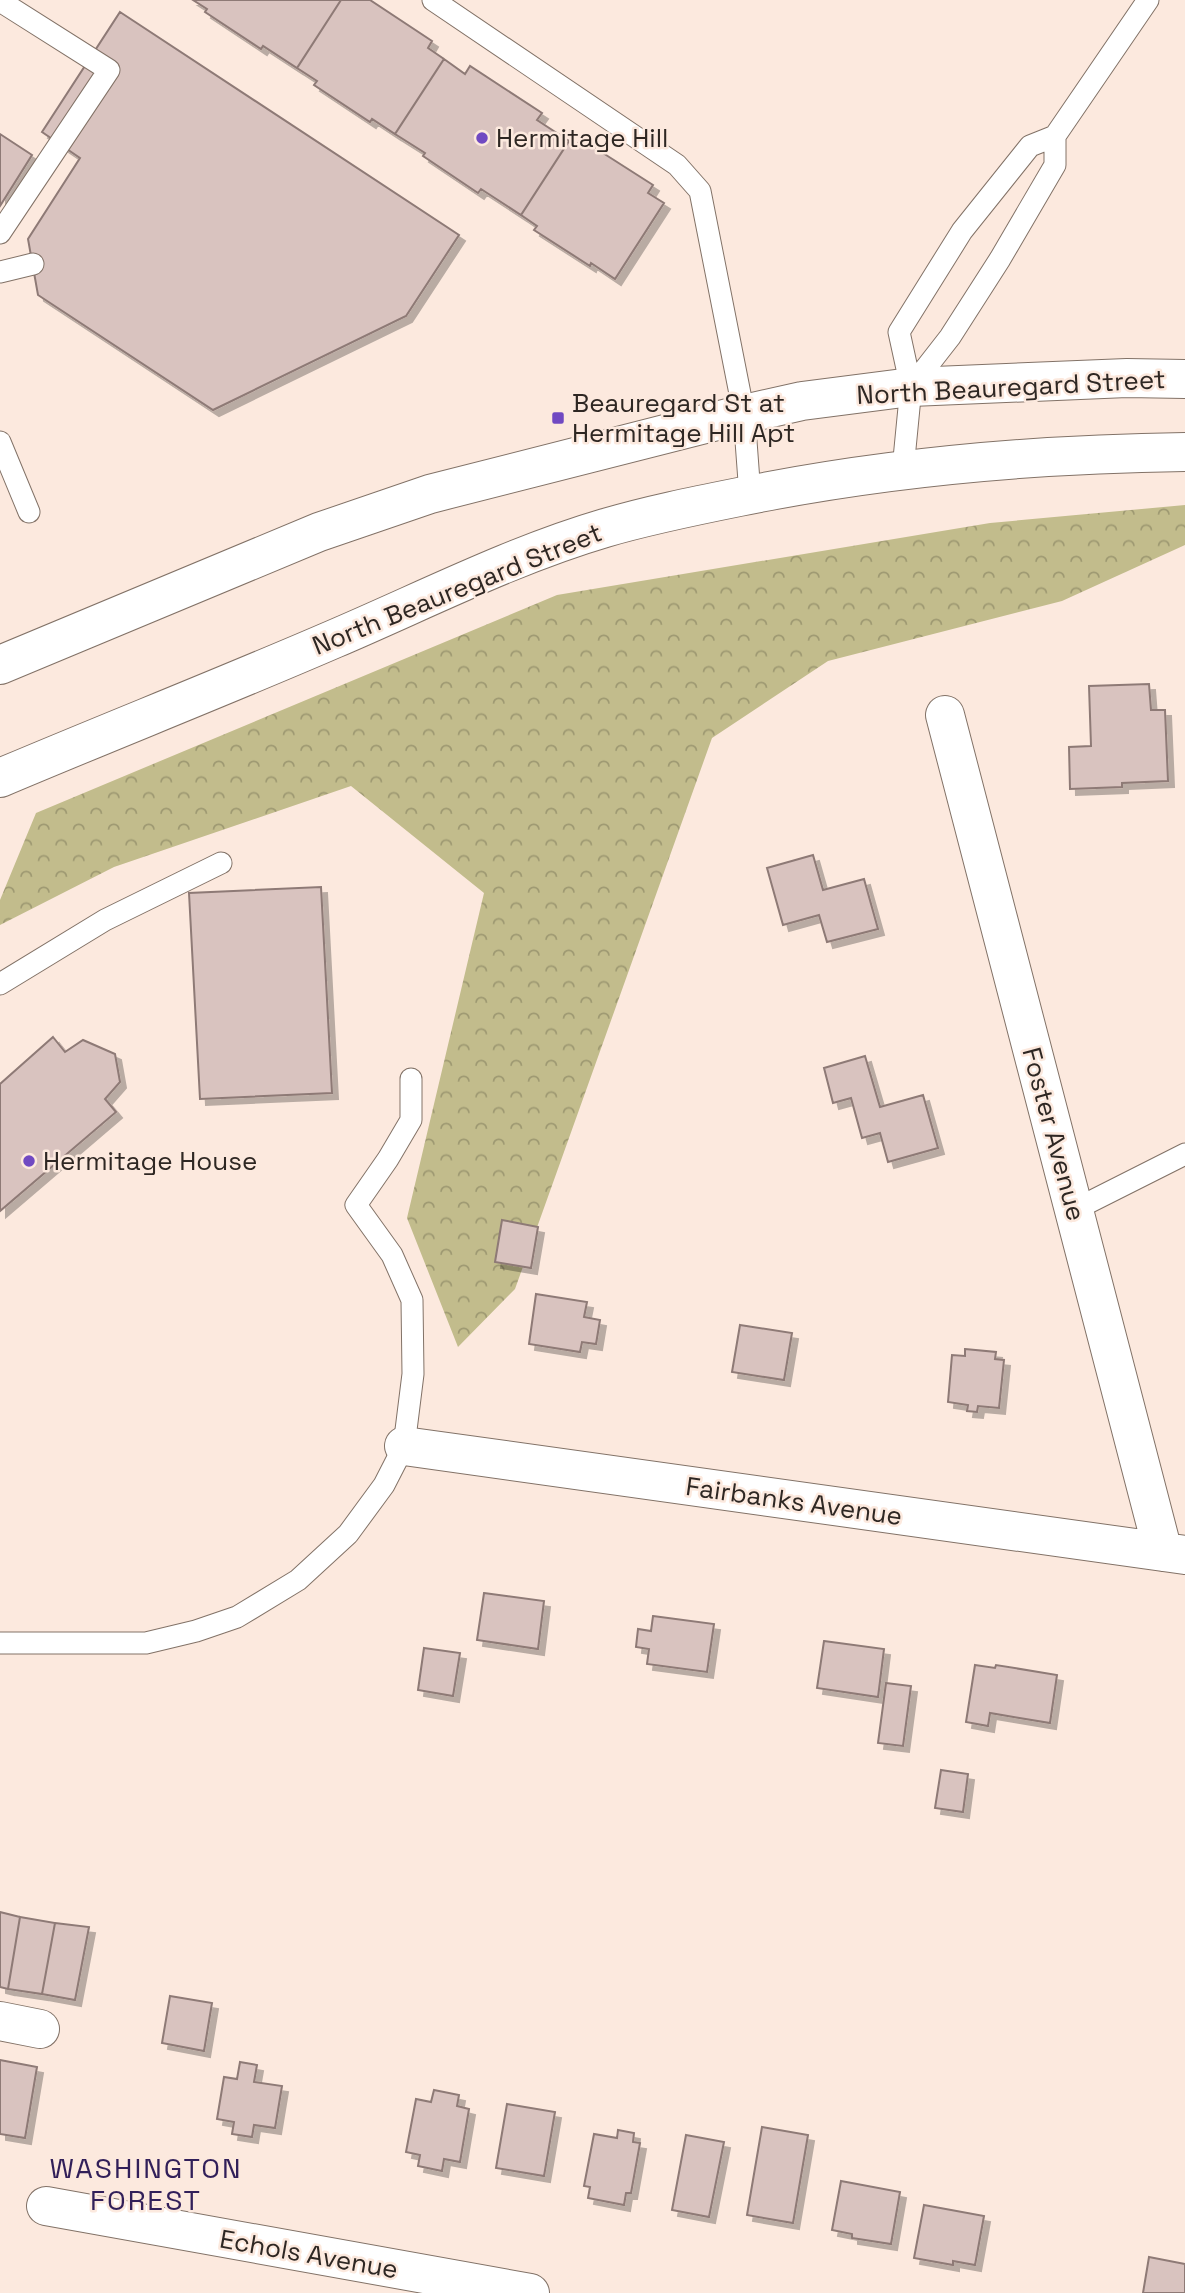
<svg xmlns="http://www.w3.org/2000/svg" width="1185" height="2293" font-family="'Space Grotesk',sans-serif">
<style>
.forest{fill:url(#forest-crowns)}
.building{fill:#d9c3bf;stroke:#8e7a76;stroke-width:2;filter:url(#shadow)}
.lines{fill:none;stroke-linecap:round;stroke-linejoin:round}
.lane-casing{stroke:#827267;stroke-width:23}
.street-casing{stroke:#827267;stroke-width:40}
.secondary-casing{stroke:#827267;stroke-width:40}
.lane{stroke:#fff;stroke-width:21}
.street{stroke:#fff;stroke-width:38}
.secondary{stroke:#fff;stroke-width:38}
.poi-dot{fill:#7049c2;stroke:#fce9de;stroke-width:2.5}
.labels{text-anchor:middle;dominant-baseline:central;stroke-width:5;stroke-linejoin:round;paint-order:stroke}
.poi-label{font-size:26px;fill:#2e2723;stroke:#fce9de;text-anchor:start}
.street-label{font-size:26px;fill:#2e2723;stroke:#fce9de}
.neighbourhood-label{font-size:28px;letter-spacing:2px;fill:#311f59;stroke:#fce9de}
</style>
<defs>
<pattern id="forest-crowns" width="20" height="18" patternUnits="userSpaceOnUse" patternTransform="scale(1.75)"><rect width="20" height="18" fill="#c2bc8c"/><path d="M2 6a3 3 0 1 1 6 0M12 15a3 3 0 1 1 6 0" fill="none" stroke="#9e9972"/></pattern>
<filter id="shadow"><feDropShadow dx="6" dy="6" stdDeviation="0" flood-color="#0004"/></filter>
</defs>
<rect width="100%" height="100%" fill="#fce9de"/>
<path class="forest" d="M 1185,505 L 1185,545 L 1062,601 L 828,661 L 712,738 L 515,1289 L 458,1347 L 407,1218 L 484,893 L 351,786 L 114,867 L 0,925 L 0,900 L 36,813 L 557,595 L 990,523 Z"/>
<path class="building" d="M 193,0 L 341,0 L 297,68 L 263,46 L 261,49 L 205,12 L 207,9 Z
M 341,0 L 370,0 L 432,41 L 428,48 L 444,59 L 395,134 L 372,119 L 370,122 L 314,85 L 317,81 L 297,68 Z
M 120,12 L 459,235 L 406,316 L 213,410 L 38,295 L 28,239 L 80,158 L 42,132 Z
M 444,59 L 465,74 L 470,66 L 542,113 L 537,120 L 569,141 L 521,215 L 481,189 L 478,193 L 423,156 L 425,153 L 395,134 Z
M 0,134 L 32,155 L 0,206 Z
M 581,139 L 653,185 L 648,193 L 664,203 L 615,279 L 591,263 L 590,266 L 534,230 L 537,226 L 521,215 L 569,141 L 576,146 Z
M 1149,684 L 1151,710 L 1165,710 L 1168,781 L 1122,783 L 1122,787 L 1070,789 L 1069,747 L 1091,746 L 1089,686 Z
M 813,855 L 823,890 L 864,879 L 878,929 L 827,942 L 819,915 L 783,925 L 767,868 Z
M 321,887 L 332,1093 L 200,1099 L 189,893 Z
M 53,1037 L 65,1052 L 83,1040 L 115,1054 L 120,1082 L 105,1099 L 116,1112 L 0,1211 L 0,1084 Z
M 865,1056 L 880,1107 L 923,1095 L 938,1148 L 888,1162 L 880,1133 L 862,1138 L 851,1098 L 833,1103 L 824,1068 Z
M 502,1220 L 538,1227 L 531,1268 L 495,1262 Z
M 536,1294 L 587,1302 L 584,1317 L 600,1320 L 596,1344 L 582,1342 L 580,1352 L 529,1344 Z
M 740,1325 L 792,1333 L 784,1380 L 732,1372 Z
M 965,1349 L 996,1352 L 995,1359 L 1004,1360 L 999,1408 L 978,1406 L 977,1412 L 967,1411 L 968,1405 L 948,1402 L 952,1355 L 965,1356 Z
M 484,1593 L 544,1601 L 538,1649 L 477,1640 Z
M 653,1616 L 714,1624 L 707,1672 L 647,1664 L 649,1649 L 636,1647 L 638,1629 L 651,1631 Z
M 824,1641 L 884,1649 L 878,1697 L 817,1688 Z
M 424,1648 L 460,1653 L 453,1696 L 418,1690 Z
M 975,1665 L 995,1668 L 996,1665 L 1057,1675 L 1050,1723 L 990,1713 L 988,1726 L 966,1722 Z
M 886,1683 L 911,1686 L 903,1746 L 878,1743 Z
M 941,1770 L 968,1774 L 963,1812 L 935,1808 Z
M 0,1912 L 20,1917 L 8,1989 L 0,1987 Z
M 20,1917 L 55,1923 L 42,1994 L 8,1989 Z
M 55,1923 L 89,1927 L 75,2000 L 42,1994 Z
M 170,1996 L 212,2003 L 204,2051 L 162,2043 Z
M 0,2060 L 37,2067 L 25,2138 L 0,2134 Z
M 240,2062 L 257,2065 L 254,2082 L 282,2086 L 275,2128 L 254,2125 L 252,2137 L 232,2134 L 234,2122 L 217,2119 L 224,2077 L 237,2079 Z
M 434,2090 L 459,2095 L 457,2106 L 469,2109 L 460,2162 L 444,2159 L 442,2171 L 418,2166 L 420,2155 L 406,2152 L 416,2099 L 431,2102 Z
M 507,2104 L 555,2112 L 544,2176 L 496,2168 Z
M 762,2127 L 808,2135 L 793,2223 L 747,2215 Z
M 618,2130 L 634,2133 L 633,2142 L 640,2143 L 631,2193 L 626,2193 L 624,2205 L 588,2198 L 590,2187 L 584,2186 L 594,2134 L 617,2138 Z
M 686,2135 L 724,2142 L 709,2217 L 672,2210 Z
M 841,2181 L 900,2192 L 891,2244 L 852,2238 L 852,2234 L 832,2230 Z
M 924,2205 L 984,2216 L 975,2265 L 953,2261 L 953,2265 L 914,2258 Z
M 1149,2257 L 1185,2264 L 1185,2293 L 1143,2293 Z"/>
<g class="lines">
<defs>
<path id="lane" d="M 433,0 L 677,165 L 700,191 L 744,414 L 750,495
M 0,1 L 109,70 L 0,233
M 0,272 L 33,264
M 911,387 L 950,337 L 1000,259 L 1055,165 L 1055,136
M 0,442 L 29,512
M 903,469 L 911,387 L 899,332 L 962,231 L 1030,146 L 1055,136 L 1148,0
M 0,984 L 105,920 L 221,863
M 1074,1210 L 1185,1154
M 0,1643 L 146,1643 L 196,1631 L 237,1617 L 298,1580 L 348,1534 L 384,1485 L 404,1446 L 413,1374 L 412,1300 L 392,1255 L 356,1205 L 388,1159 L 411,1120 L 411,1079"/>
<path id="street" d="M 945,715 L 1163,1552
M 404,1446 L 1185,1555
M 0,2021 L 40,2029
M 46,2206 L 530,2293"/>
<path id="secondary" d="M 0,665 L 319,532 L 430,494 L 744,414 L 802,401 L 911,387 L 1127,378 L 1185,379
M 0,778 C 111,731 223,687 334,639 C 423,601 513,555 605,528 C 649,515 694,506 739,497 C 886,467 1035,454 1185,452"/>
</defs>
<use href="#lane" class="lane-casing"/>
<use href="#street" class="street-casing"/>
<use href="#secondary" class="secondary-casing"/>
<use href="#lane" class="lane"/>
<use href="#street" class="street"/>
<use href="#secondary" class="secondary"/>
</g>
<g class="poi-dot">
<circle cx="482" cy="138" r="7"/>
<rect x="551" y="411" width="14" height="14" rx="3.5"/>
<circle cx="29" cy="1161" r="7"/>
</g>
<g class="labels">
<g class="poi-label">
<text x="496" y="138">Hermitage Hill</text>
<text x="572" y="403">Beauregard St at<tspan x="572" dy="30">Hermitage Hill Apt</tspan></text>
<text x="43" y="1161">Hermitage House</text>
</g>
<g class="street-label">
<text transform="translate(1011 387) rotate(-3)">North Beauregard Street</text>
<text transform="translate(457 589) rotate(-22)">North Beauregard Street</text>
<text transform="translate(1054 1134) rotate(75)">Foster Avenue</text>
<text transform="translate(794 1501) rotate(8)">Fairbanks Avenue</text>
<text transform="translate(309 2254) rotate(10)">Echols Avenue</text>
</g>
<g class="neighbourhood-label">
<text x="146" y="2168">WASHINGTON<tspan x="146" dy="32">FOREST</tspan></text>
</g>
</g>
</svg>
